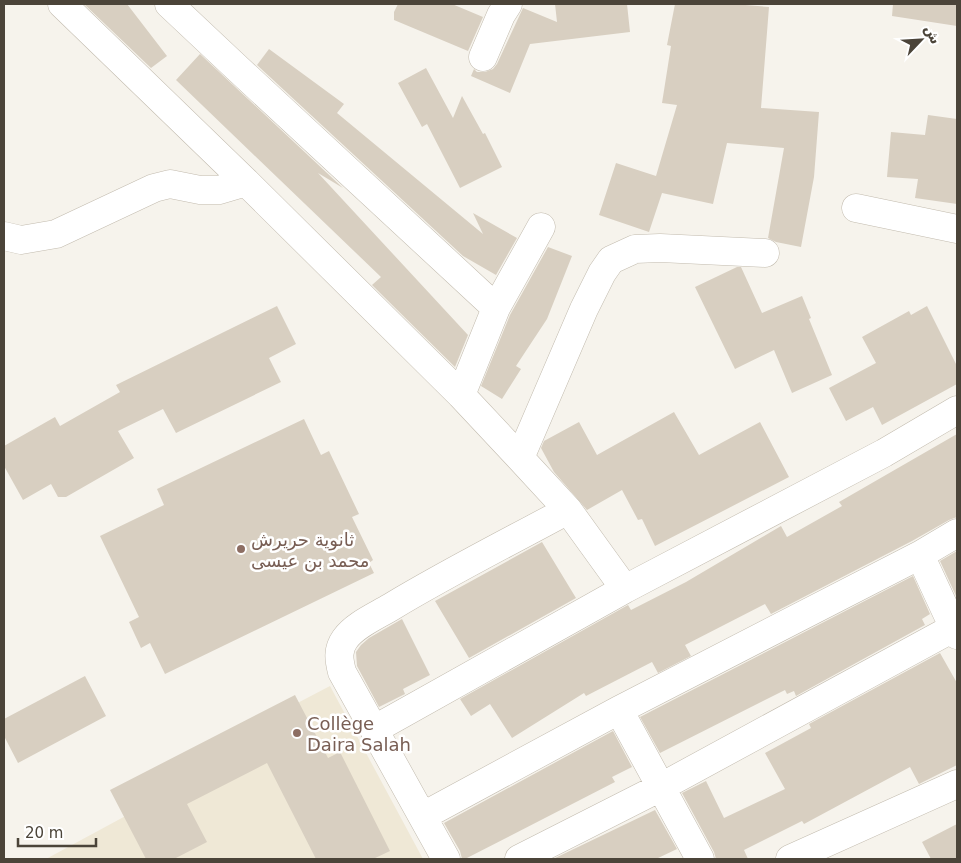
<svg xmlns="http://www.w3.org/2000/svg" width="961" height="863" font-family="'DejaVu Sans',Vazirmatn,sans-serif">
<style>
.education{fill:#efe8d6}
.building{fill:#d8cfc1}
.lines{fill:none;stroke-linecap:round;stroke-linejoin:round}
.minor-casing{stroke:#c2bbae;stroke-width:29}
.minor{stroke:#fff;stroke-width:28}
.education-dot{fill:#8d6e63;stroke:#fff;stroke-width:2}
.labels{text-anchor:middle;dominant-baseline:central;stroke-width:5;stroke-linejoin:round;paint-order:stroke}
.education-label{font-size:18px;fill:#785e54;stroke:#fff;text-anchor:start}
</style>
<rect width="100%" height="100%" fill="#f6f3ec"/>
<path class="education" d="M 330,686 L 423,859 L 46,859 L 131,813 L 148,781 Z"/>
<path class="building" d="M 84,4 L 127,4 L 167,56 L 151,68 Z
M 398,4 L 452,4 L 483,17 L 468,51 L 394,20 L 394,12 Z
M 555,4 L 627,4 L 630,32 L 530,44 L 510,93 L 471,76 L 474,69 L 477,72 L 485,72 L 493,69 L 497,64 L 523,8 L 557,22 Z
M 675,4 L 733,4 L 769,7 L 761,108 L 819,112 L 814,177 L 801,247 L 776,242 L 768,238 L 784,148 L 727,143 L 713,204 L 662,193 L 649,232 L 599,215 L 616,163 L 656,176 L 677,105 L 662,103 L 671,46 L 667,45 Z
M 893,4 L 957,4 L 957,26 L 892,16 Z
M 269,49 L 344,104 L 337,113 L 483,234 L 473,213 L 517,238 L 496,275 L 463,256 L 257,65 Z
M 200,54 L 343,188 L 318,173 L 468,335 L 455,367 L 372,285 L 381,277 L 176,80 Z
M 426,68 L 453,118 L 462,96 L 483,134 L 485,133 L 502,167 L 460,188 L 427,124 L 422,127 L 398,83 Z
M 928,115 L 957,119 L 957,204 L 915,198 L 918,179 L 887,177 L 891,132 L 925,135 Z
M 548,247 L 572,256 L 547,319 L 516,366 L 521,369 L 502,399 L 481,386 L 510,315 Z
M 737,267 L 741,267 L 762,313 L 802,296 L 811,318 L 809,319 L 832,375 L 792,393 L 774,350 L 735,369 L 695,287 Z
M 277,306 L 296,344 L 269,358 L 281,382 L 176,433 L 163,409 L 118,431 L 134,458 L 66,497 L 58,497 L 51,484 L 23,500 L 4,466 L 4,446 L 55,417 L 60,426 L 120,392 L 116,385 Z
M 927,306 L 957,366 L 957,384 L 882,425 L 873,407 L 846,421 L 829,388 L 876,363 L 862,337 L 909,311 L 911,315 Z
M 674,412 L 699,455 L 760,422 L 789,477 L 655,546 L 642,519 L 638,520 L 622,490 L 587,510 L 554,472 L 541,448 L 544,441 L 579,422 L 597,455 Z
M 304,419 L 321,455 L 329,451 L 359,514 L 352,517 L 373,560 L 369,563 L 374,573 L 165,674 L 150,643 L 141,648 L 129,622 L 139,617 L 100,536 L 164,505 L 157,489 Z
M 957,434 L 957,517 L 949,520 L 912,541 L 771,614 L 765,604 L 685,645 L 691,656 L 658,673 L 652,662 L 586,696 L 584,693 L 512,738 L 490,704 L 471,716 L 460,699 L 628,605 L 631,610 L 686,582 L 781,526 L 787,537 L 842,506 L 839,502 Z
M 542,542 L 576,598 L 469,658 L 435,601 Z
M 957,551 L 957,598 L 940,561 Z
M 913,576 L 930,614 L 922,619 L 925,625 L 796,696 L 794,691 L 787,694 L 785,690 L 660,753 L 640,717 Z
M 402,619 L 430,675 L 403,689 L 405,694 L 379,707 L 357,666 L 356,652 L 361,645 L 369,638 Z
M 940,653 L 957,683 L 957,765 L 919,784 L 910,767 L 804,824 L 802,821 L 744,850 L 748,859 L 716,859 L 714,852 L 682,793 L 706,781 L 724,818 L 785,789 L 765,753 L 811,728 L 809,724 Z
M 85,676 L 106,716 L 18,763 L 4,736 L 4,719 Z
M 295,695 L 328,758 L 340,752 L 390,851 L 373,859 L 316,859 L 267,763 L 187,804 L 207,842 L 174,859 L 146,859 L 110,790 Z
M 613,731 L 632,767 L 612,777 L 615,782 L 465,859 L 462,859 L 460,851 L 444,823 Z
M 655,810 L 677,849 L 656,859 L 553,859 Z
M 957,824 L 957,859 L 931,859 L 922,842 Z"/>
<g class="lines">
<defs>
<path id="minor" d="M 62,4 L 246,182
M 169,4 L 236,67 L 496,308
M 483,57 L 501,15 L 508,4
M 856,208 L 957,229
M 4,236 L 21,240 L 56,234 L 154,188 L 170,184 L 200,190 L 219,190 L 246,182 L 461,395 L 520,458 L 568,510 L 625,589
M 461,395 L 496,308 L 541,227
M 520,458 L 584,309 L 602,273 L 611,260 L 635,249 L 660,248 L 765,253
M 920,555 L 957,635
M 619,710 L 700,859
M 375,729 L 625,589 L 884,453 L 957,410
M 423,816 L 619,710 L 920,555 L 957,533
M 446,859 L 342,672 C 339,660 337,650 345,639 C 355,625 376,616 391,607 C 449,572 509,542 568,510
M 519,859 L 661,787 L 957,626
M 790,859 L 957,784"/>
</defs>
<use href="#minor" class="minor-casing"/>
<use href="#minor" class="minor"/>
</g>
<g class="education-dot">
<circle cx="241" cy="549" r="5"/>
<circle cx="297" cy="733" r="5"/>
</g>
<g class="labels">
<g class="education-label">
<text x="251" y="539">ثانوية حريرش<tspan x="251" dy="21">محمد بن عيسى</tspan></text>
<text x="307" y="723">Collège<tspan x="307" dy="21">Daira Salah</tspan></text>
</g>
</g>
<rect width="961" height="863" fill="none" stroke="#4b4439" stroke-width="10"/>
<g transform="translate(921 40) rotate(65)" stroke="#ffffff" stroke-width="4" paint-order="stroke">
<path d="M0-4L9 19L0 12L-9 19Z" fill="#4b4439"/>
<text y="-8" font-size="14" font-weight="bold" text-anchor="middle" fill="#4b4439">ش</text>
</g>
<path d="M18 838v8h78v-8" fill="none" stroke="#4b4439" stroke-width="2.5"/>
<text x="25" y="838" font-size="15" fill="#4b4439" stroke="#ffffff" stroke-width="4" paint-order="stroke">20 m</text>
</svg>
